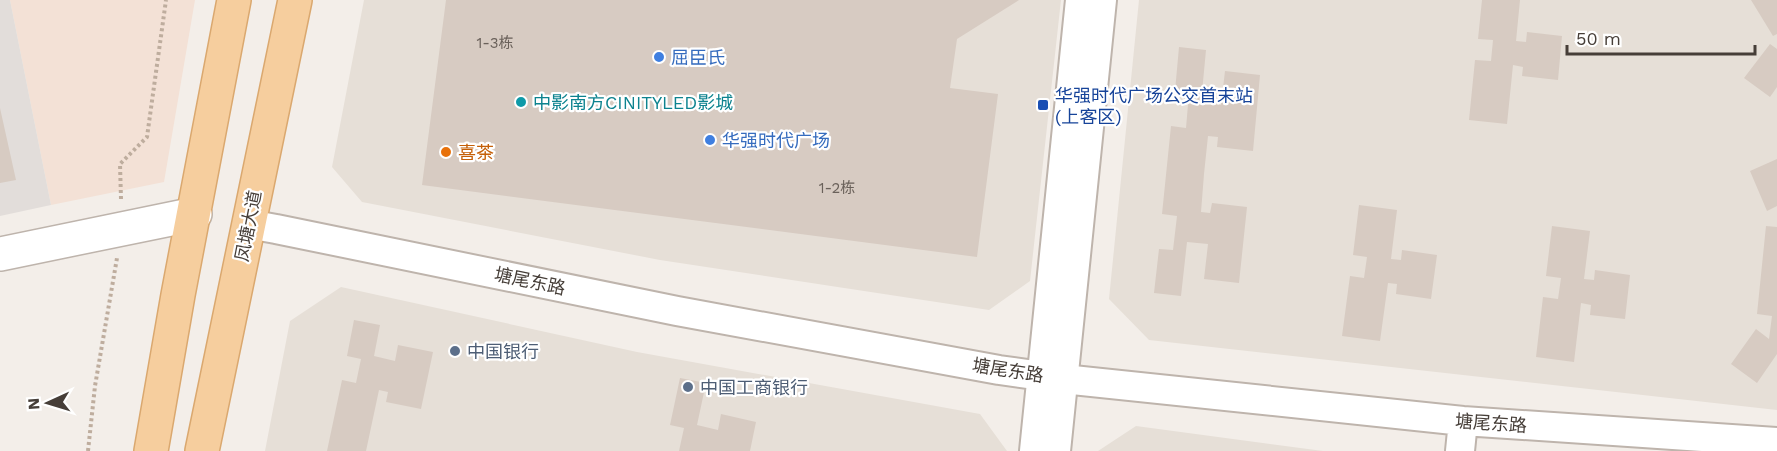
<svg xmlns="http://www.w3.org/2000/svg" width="1777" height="451" font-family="'Work Sans','Noto Sans SC',sans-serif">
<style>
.residential{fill:#e6dfd7}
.commercial{fill:#f3e1d6}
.industrial{fill:#e2ddda}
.building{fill:#d7cbc2}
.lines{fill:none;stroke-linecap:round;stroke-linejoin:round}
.minor-casing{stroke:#beb4ac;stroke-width:32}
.tertiary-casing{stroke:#beb4ac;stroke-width:36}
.primary-casing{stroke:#daa86f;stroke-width:36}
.path{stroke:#bead9e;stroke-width:4;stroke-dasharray:3 3;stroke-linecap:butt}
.minor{stroke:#fff;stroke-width:28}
.tertiary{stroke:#fff;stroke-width:33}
.primary{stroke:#f6ce9e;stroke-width:33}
.shop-dot{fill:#3f7fe0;stroke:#fff;stroke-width:2}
.culture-dot{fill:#0f9aa8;stroke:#fff;stroke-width:2}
.transit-dot{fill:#1a4fb4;stroke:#fff;stroke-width:2}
.food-dot{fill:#e8710a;stroke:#fff;stroke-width:2}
.service-dot{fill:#5c6f8a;stroke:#fff;stroke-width:2}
.labels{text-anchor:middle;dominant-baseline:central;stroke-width:4.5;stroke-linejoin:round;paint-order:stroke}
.number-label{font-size:15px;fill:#6a615a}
.shop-label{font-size:18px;fill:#366cbe;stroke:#fff;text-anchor:start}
.transit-label{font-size:18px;fill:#164399;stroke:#fff;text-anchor:start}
.culture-label{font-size:18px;fill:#0d838f;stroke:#fff;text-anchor:start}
.food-label{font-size:18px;fill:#c56008;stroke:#fff;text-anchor:start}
.street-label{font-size:18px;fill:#463e38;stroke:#fff}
.service-label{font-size:18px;fill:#4e5e75;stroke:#fff;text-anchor:start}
</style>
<rect width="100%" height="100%" fill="#f3eee9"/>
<path class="residential" d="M 364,0 L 1061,0 L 1030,281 L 989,310 L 660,260 L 362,202 L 332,167 Z
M 1139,0 L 1777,0 L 1777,410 L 1149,340 L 1109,299 Z
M 341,287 L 637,352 L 980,414 L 1007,451 L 265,451 L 290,321 Z
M 1136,426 L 1323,451 L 1098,451 Z"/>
<path class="commercial" d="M 10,0 L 195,0 L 164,182 L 51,205 Z"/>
<path class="industrial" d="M 0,0 L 10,0 L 51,205 L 0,216 Z"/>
<path class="building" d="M 446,0 L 1019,0 L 957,39 L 950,88 L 998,94 L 977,257 L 422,185 Z
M 1482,0 L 1520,0 L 1516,41 L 1526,42 L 1527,32 L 1562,36 L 1558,80 L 1522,76 L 1523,67 L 1513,65 L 1507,124 L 1469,120 L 1475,60 L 1491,61 L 1493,40 L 1478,39 Z
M 1751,0 L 1777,0 L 1777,34 L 1773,36 Z
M 1770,44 L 1777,49 L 1777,87 L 1770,97 L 1744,78 Z
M 1179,47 L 1206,50 L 1201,103 L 1221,105 L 1225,71 L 1260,75 L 1253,151 L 1217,147 L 1218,137 L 1208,136 L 1204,174 L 1201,212 L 1210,213 L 1212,203 L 1247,207 L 1239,283 L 1204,279 L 1208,244 L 1187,242 L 1181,296 L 1154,293 L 1159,249 L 1173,250 L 1177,216 L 1162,214 L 1171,126 L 1186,128 L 1189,93 L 1175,91 Z
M 0,108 L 16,180 L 0,183 Z
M 1777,159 L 1777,206 L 1767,211 L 1750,171 Z
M 1359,205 L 1397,210 L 1391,259 L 1401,260 L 1402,250 L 1437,255 L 1431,299 L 1396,294 L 1397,284 L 1388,283 L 1380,341 L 1342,336 L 1350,276 L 1364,278 L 1367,257 L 1353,255 Z
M 1552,226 L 1590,231 L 1584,279 L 1594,280 L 1595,270 L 1630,275 L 1625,319 L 1590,315 L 1591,305 L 1581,303 L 1574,362 L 1536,357 L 1543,297 L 1558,299 L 1561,278 L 1546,276 Z
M 1766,226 L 1777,227 L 1777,354 L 1757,383 L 1731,364 L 1756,329 L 1769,339 L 1772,316 L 1757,314 Z
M 354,320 L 380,325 L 374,356 L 395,361 L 398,345 L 433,352 L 421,409 L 386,402 L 388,392 L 379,390 L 366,451 L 327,451 L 342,380 L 356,383 L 361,359 L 347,356 Z
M 680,378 L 706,383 L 697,425 L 718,430 L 721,414 L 756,422 L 750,451 L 679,451 L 684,428 L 670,425 Z"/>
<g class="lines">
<defs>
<path id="minor" d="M 248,224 L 276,229 L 677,311 L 999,370 L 1063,379 L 1463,421 L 1777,442
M 1034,451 L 1080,0
M 1056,451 L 1102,0
M 1460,451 L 1463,421"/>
<path id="tertiary" d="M 0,254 L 195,214"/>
<path id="primary" d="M 151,451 L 178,295 L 234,0
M 202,451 L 295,0"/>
</defs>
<use href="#minor" class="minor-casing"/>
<use href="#tertiary" class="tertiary-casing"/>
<use href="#primary" class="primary-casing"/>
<path class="path" d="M 121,199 L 120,164 L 147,137 L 166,0
M 88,451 L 95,386 L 117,258"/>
<use href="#minor" class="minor"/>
<use href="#tertiary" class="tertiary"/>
<use href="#primary" class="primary"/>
</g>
<g class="shop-dot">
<circle cx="659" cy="57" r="6"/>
<circle cx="710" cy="140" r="6"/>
</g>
<circle class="culture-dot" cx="521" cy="102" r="6"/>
<rect class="transit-dot" x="1037" y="99" width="12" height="12" rx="3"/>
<circle class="food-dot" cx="446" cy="152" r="6"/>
<g class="service-dot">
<circle cx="455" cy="351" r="6"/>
<circle cx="688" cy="387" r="6"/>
</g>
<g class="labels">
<g class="number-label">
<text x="495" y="43">1-3栋</text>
<text x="837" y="188">1-2栋</text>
</g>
<g class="shop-label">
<text x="671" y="57">屈臣氏</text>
<text x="722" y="140">华强时代广场</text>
</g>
<g class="transit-label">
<text x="1055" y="95">华强时代广场公交首末站<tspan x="1055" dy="21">(上客区)</tspan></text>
</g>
<g class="culture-label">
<text x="533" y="102">中影南方CINITYLED影城</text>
</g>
<g class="food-label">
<text x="458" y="152">喜茶</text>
</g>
<g class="street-label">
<text transform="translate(248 226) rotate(-79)">凤塘大道</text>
<text transform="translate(530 281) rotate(12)">塘尾东路</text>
<text transform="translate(1008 370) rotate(9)">塘尾东路</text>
<text transform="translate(1491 423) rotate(4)">塘尾东路</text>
</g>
<g class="service-label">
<text x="467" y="351">中国银行</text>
<text x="700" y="387">中国工商银行</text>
</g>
</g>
<g transform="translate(48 403) rotate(266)" stroke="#ffffff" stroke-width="4.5" paint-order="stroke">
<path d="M0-4.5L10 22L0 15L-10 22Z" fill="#463e38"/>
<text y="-9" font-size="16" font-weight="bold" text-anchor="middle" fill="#463e38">N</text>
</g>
<path d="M1567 45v9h188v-9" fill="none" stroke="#463e38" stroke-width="3"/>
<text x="1576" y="45" font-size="18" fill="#463e38" stroke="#ffffff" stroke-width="4.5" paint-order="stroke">50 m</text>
</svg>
